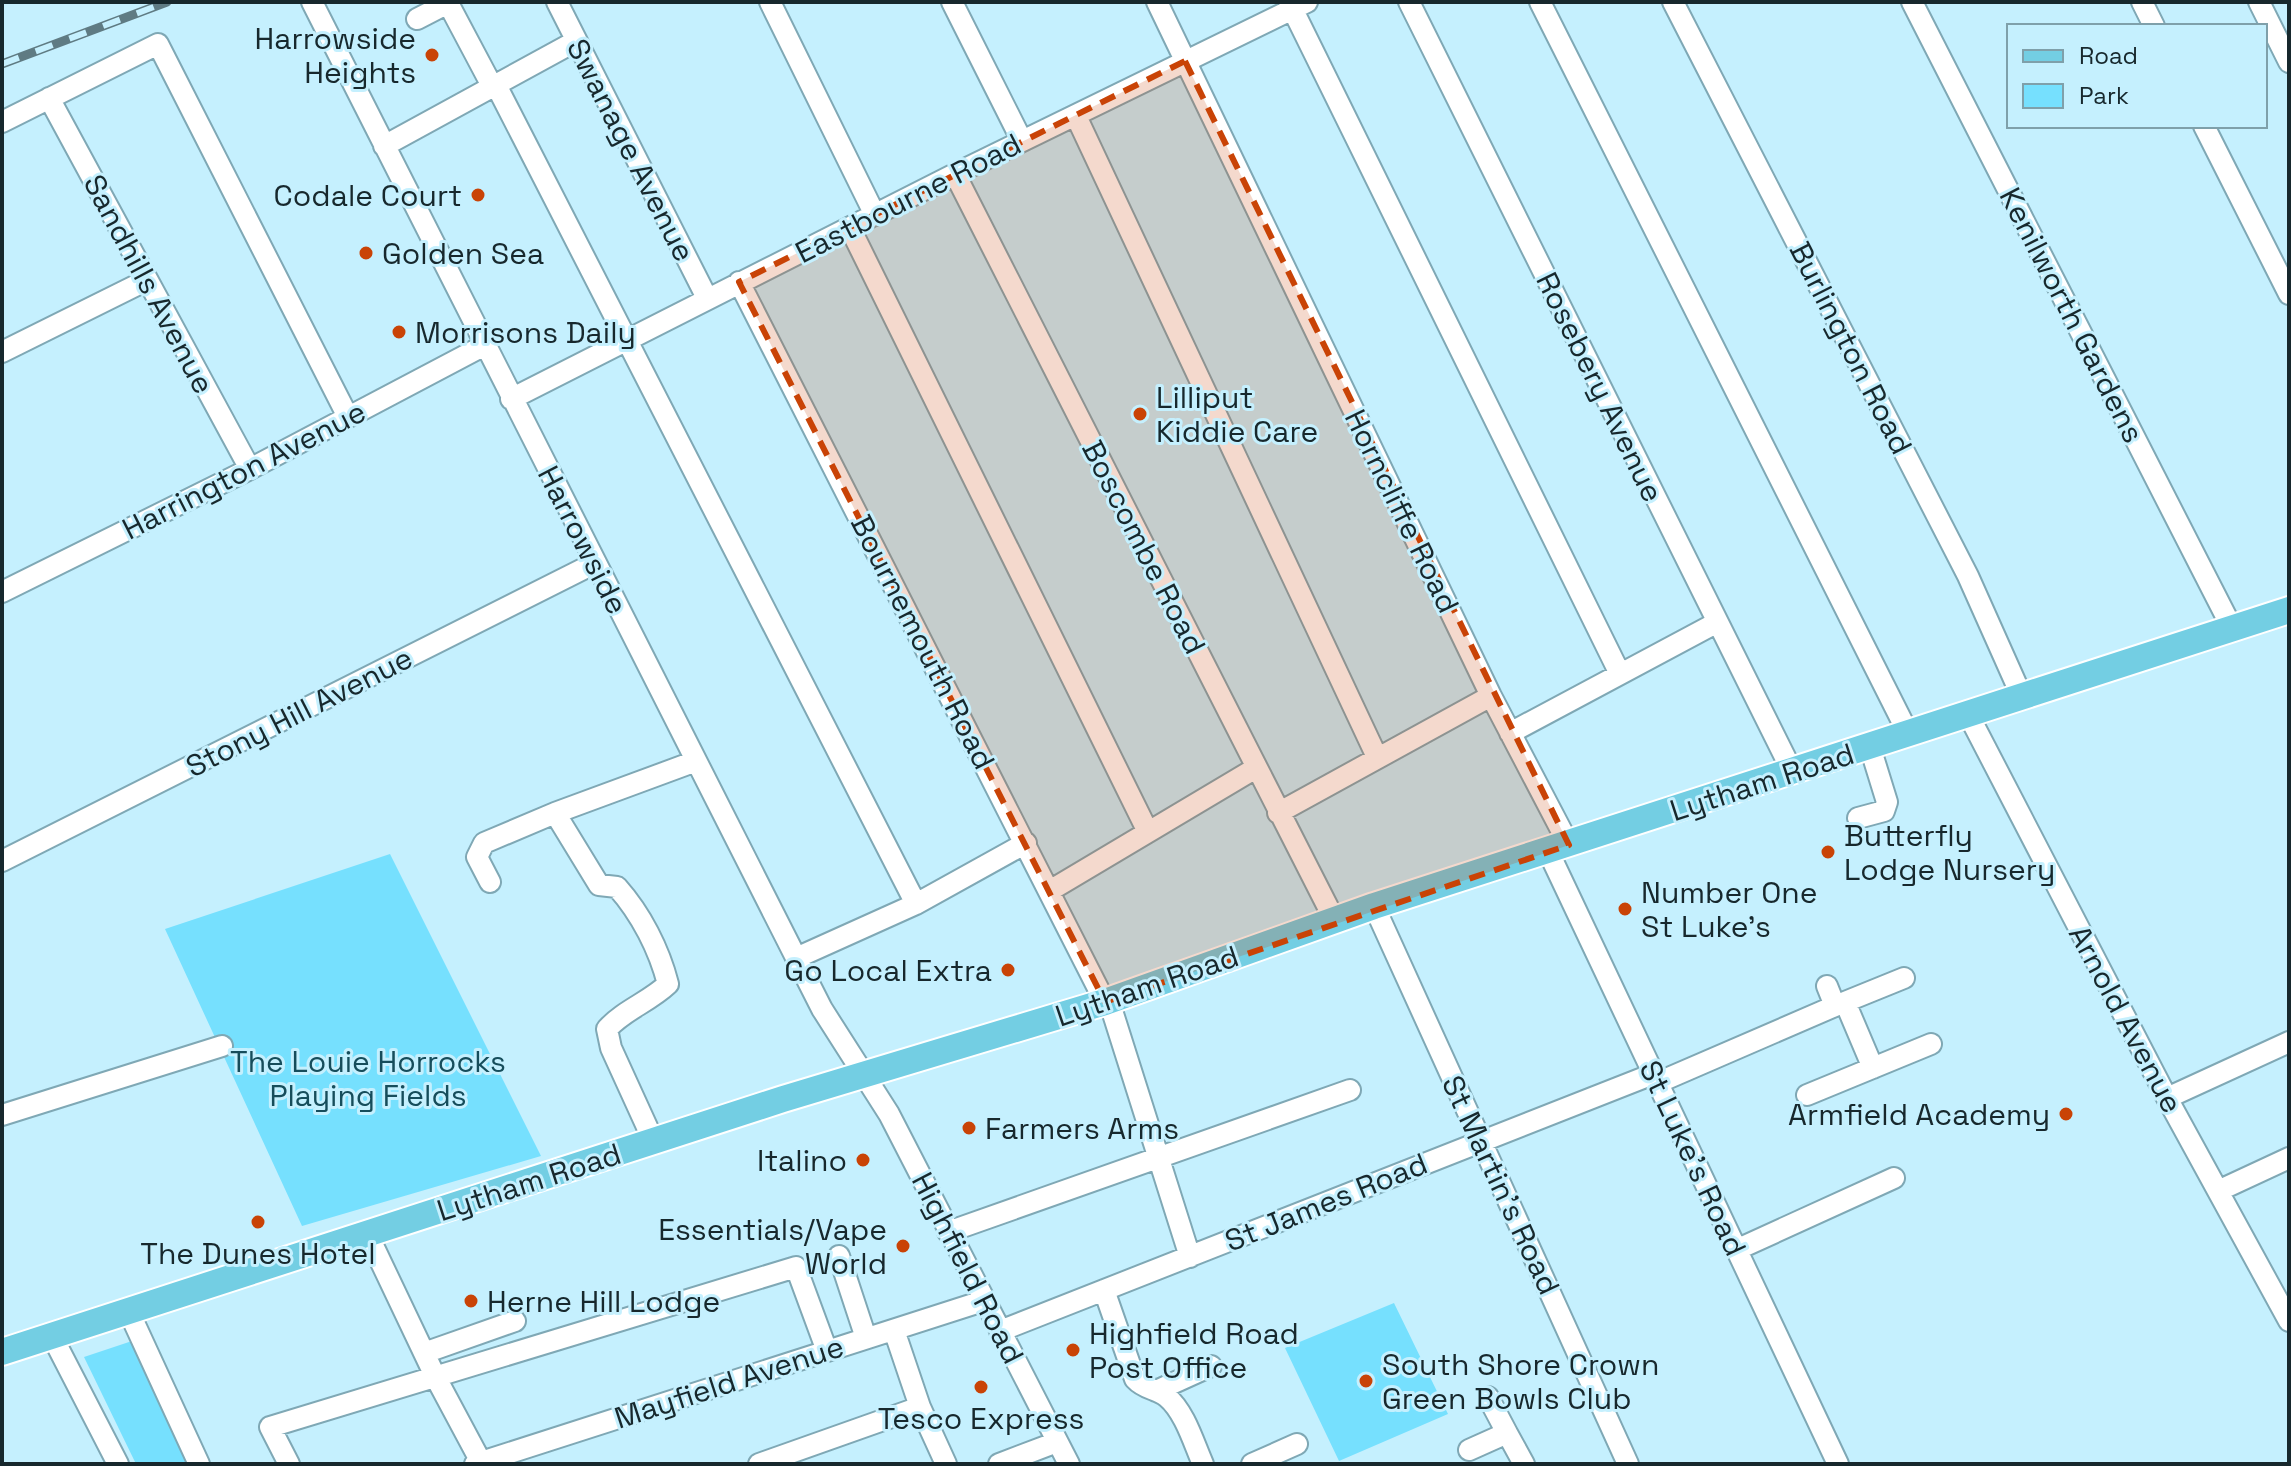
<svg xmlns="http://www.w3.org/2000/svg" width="2291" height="1466" font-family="'Space Grotesk',sans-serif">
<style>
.green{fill:#76e0fe}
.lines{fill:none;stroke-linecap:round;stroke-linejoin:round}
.minor-casing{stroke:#7fa8b5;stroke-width:24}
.major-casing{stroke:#fff;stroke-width:30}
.minor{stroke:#fff;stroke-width:20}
.major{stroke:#73cee3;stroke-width:26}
.rail-casing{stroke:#5f7b83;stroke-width:9}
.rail{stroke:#c5f0fe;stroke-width:6;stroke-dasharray:18;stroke-linecap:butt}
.marked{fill:#c94306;fill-opacity:0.2;stroke:#c94306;stroke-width:6;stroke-dasharray:16 10;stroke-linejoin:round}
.poi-dot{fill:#c94306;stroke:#c5f0fe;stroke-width:3}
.labels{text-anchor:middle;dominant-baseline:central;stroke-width:6;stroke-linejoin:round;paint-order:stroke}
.poi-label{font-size:30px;fill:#17282d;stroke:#c5f0fe;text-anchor:start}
.street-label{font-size:30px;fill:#17282d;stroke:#c5f0fe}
.park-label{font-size:30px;fill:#164d5b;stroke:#c5f0fe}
</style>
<rect width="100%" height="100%" fill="#c5f0fe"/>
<path class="green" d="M 390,854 L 541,1156 L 302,1226 L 165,929 Z
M 1394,1303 L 1448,1414 L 1339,1461 L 1285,1348 Z
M 135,1340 L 193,1464 L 136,1464 L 84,1357 Z"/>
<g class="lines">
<defs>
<path id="minor" d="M 312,2 L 822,1009 L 889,1114 L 1069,1464
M 557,2 L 707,298
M 770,2 L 875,215
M 952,2 L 1022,141
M 1157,2 L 1491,696 L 1569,845
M 1289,2 L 1620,674
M 1409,2 L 1792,771
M 1540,2 L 1909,735
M 1673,2 L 1968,576 L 2022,697
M 1912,2 L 2232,628
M 2142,2 L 2154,26
M 2259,2 L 2289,62
M 417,19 L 448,3 L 492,86
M 496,85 L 916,904
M 49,98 L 250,469
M 1076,116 L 1377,757
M 2,122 L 158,44 L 348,417
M 2204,126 L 2289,294
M 384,146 L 576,41
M 955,174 L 1335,921
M 850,228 L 1148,832
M 739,282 L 1105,1002
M 2,352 L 147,280
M 511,399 L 955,174 L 1307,2
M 2,592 L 250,469 L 485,345
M 1968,714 L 2167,1098 L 2289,1321
M 1510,733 L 1716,623
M 555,813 L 696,761
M 1278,813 L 1491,696
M 1858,818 L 1884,811 L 1887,802 L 1870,747
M 1548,851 L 1838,1464
M 2,861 L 595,563
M 490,882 L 477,857 L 484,843 L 555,813 L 599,885 L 617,887 C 641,914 659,949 668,984 C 649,1002 624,1010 607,1029 L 611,1048 L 653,1140
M 1051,890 L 1256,768
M 1374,906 L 1628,1464
M 796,958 L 916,904 L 1026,843
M 1109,1001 L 1190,1257
M 1845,1002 L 1873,1068
M 1835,1006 L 1904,978
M 1657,1083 L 1835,1006 L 1827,986
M 1807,1095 L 1931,1044
M 2167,1098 L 2289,1042
M 2,1115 L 222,1046
M 2218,1191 L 2289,1158
M 948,1232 L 1350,1090
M 368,1235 L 435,1376 L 482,1464
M 1736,1250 L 1894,1178
M 839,1256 L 866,1338
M 1104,1290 L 1135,1379 C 1145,1390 1156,1388 1167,1397 C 1185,1412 1194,1444 1203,1464
M 130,1314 L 199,1464
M 894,1330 L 920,1407 L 946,1464
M 1000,1331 L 1653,1074
M 52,1336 L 118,1464
M 424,1353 L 515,1321
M 1156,1391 L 1211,1366
M 1488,1397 L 1507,1433
M 1469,1450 L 1507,1433 L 1524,1464
M 289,1464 L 270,1427 L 796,1267 L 827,1351
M 475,1464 L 983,1301
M 759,1464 L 920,1407
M 999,1464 L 1057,1442
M 1252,1464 L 1297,1444"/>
<path id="major" d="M 2,1352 L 783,1099 L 1105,1002 L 1374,906 L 2289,610"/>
</defs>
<use href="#minor" class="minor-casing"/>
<use href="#major" class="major-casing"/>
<use href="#minor" class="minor"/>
<use href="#major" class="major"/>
<defs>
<path id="rail" d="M 2,64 L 167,2"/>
</defs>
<use href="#rail" class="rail-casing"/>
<use href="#rail" class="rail"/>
</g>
<path class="marked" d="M 1185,61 L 1569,845 L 1105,1002 L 739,282 Z"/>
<g class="poi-dot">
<circle cx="432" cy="55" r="8"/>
<circle cx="478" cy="195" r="8"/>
<circle cx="366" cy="253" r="8"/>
<circle cx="399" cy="332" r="8"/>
<circle cx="1140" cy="414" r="8"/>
<circle cx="1828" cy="852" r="8"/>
<circle cx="1625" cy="909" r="8"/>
<circle cx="1008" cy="970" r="8"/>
<circle cx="2066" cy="1114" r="8"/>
<circle cx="969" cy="1128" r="8"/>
<circle cx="863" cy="1160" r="8"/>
<circle cx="258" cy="1222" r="8"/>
<circle cx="903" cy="1246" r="8"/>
<circle cx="471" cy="1301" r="8"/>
<circle cx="1073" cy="1350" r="8"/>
<circle cx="1366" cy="1381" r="8"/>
<circle cx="981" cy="1387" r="8"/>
</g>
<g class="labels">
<g class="poi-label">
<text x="416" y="38" text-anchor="end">Harrowside<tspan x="416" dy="34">Heights</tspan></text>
<text x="462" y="195" text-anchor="end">Codale Court</text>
<text x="382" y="253">Golden Sea</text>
<text x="415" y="332">Morrisons Daily</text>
<text x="1156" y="397">Lilliput<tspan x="1156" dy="34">Kiddie Care</tspan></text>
<text x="1844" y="835">Butterfly<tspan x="1844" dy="34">Lodge Nursery</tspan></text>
<text x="1641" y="892">Number One<tspan x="1641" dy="34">St Luke's</tspan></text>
<text x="992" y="970" text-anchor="end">Go Local Extra</text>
<text x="2050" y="1114" text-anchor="end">Armfield Academy</text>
<text x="985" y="1128">Farmers Arms</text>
<text x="847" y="1160" text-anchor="end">Italino</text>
<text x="887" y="1229" text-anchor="end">Essentials/Vape<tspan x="887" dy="34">World</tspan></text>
<text x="258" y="1253" text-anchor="middle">The Dunes Hotel</text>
<text x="487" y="1301">Herne Hill Lodge</text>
<text x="1089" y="1333">Highfield Road<tspan x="1089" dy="34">Post Office</tspan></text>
<text x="1382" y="1364">South Shore Crown<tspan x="1382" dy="34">Green Bowls Club</tspan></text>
<text x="981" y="1418" text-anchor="middle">Tesco Express</text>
</g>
<g class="street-label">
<text transform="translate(631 150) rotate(63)">Swanage Avenue</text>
<text transform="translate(908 198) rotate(-27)">Eastbourne Road</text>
<text transform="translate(149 284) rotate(62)">Sandhills Avenue</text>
<text transform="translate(2072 315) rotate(63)">Kenilworth Gardens</text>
<text transform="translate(1851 348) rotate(63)">Burlington Road</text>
<text transform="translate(1600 387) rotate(64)">Rosebery Avenue</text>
<text transform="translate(244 470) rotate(-27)">Harrington Avenue</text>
<text transform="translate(1402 511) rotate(64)">Horncliffe Road</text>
<text transform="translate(583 540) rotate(63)">Harrowside</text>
<text transform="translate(1144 547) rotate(63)">Boscombe Road</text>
<text transform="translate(923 642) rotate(63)">Bournemouth Road</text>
<text transform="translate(299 712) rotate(-27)">Stony Hill Avenue</text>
<text transform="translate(1762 782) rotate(-18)">Lytham Road</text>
<text transform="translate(1147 986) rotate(-19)">Lytham Road</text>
<text transform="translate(2126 1019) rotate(62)">Arnold Avenue</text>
<text transform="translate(1693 1158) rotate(65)">St Luke's Road</text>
<text transform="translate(529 1182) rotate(-18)">Lytham Road</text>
<text transform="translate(1501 1185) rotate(65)">St Martin's Road</text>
<text transform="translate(1326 1202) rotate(-22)">St James Road</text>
<text transform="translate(968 1268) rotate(63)">Highfield Road</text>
<text transform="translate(729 1382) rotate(-18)">Mayfield Avenue</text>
</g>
<g class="park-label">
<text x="368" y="1061">The Louie Horrocks<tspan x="368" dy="34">Playing Fields</tspan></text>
</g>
</g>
<rect width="2291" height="1466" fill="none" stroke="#17282d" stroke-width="8"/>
<rect x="2007" y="24" width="260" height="104" fill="#c5f0fe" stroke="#7fa0aa" stroke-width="2"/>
<rect x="2023" y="50" width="40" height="12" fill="#73cee3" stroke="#7fa0aa" stroke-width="2"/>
<text x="2079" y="64" font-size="24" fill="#17282d">Road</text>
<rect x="2023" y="84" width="40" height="24" fill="#76e0fe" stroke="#7fa0aa" stroke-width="2"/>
<text x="2079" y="104" font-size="24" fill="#17282d">Park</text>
</svg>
